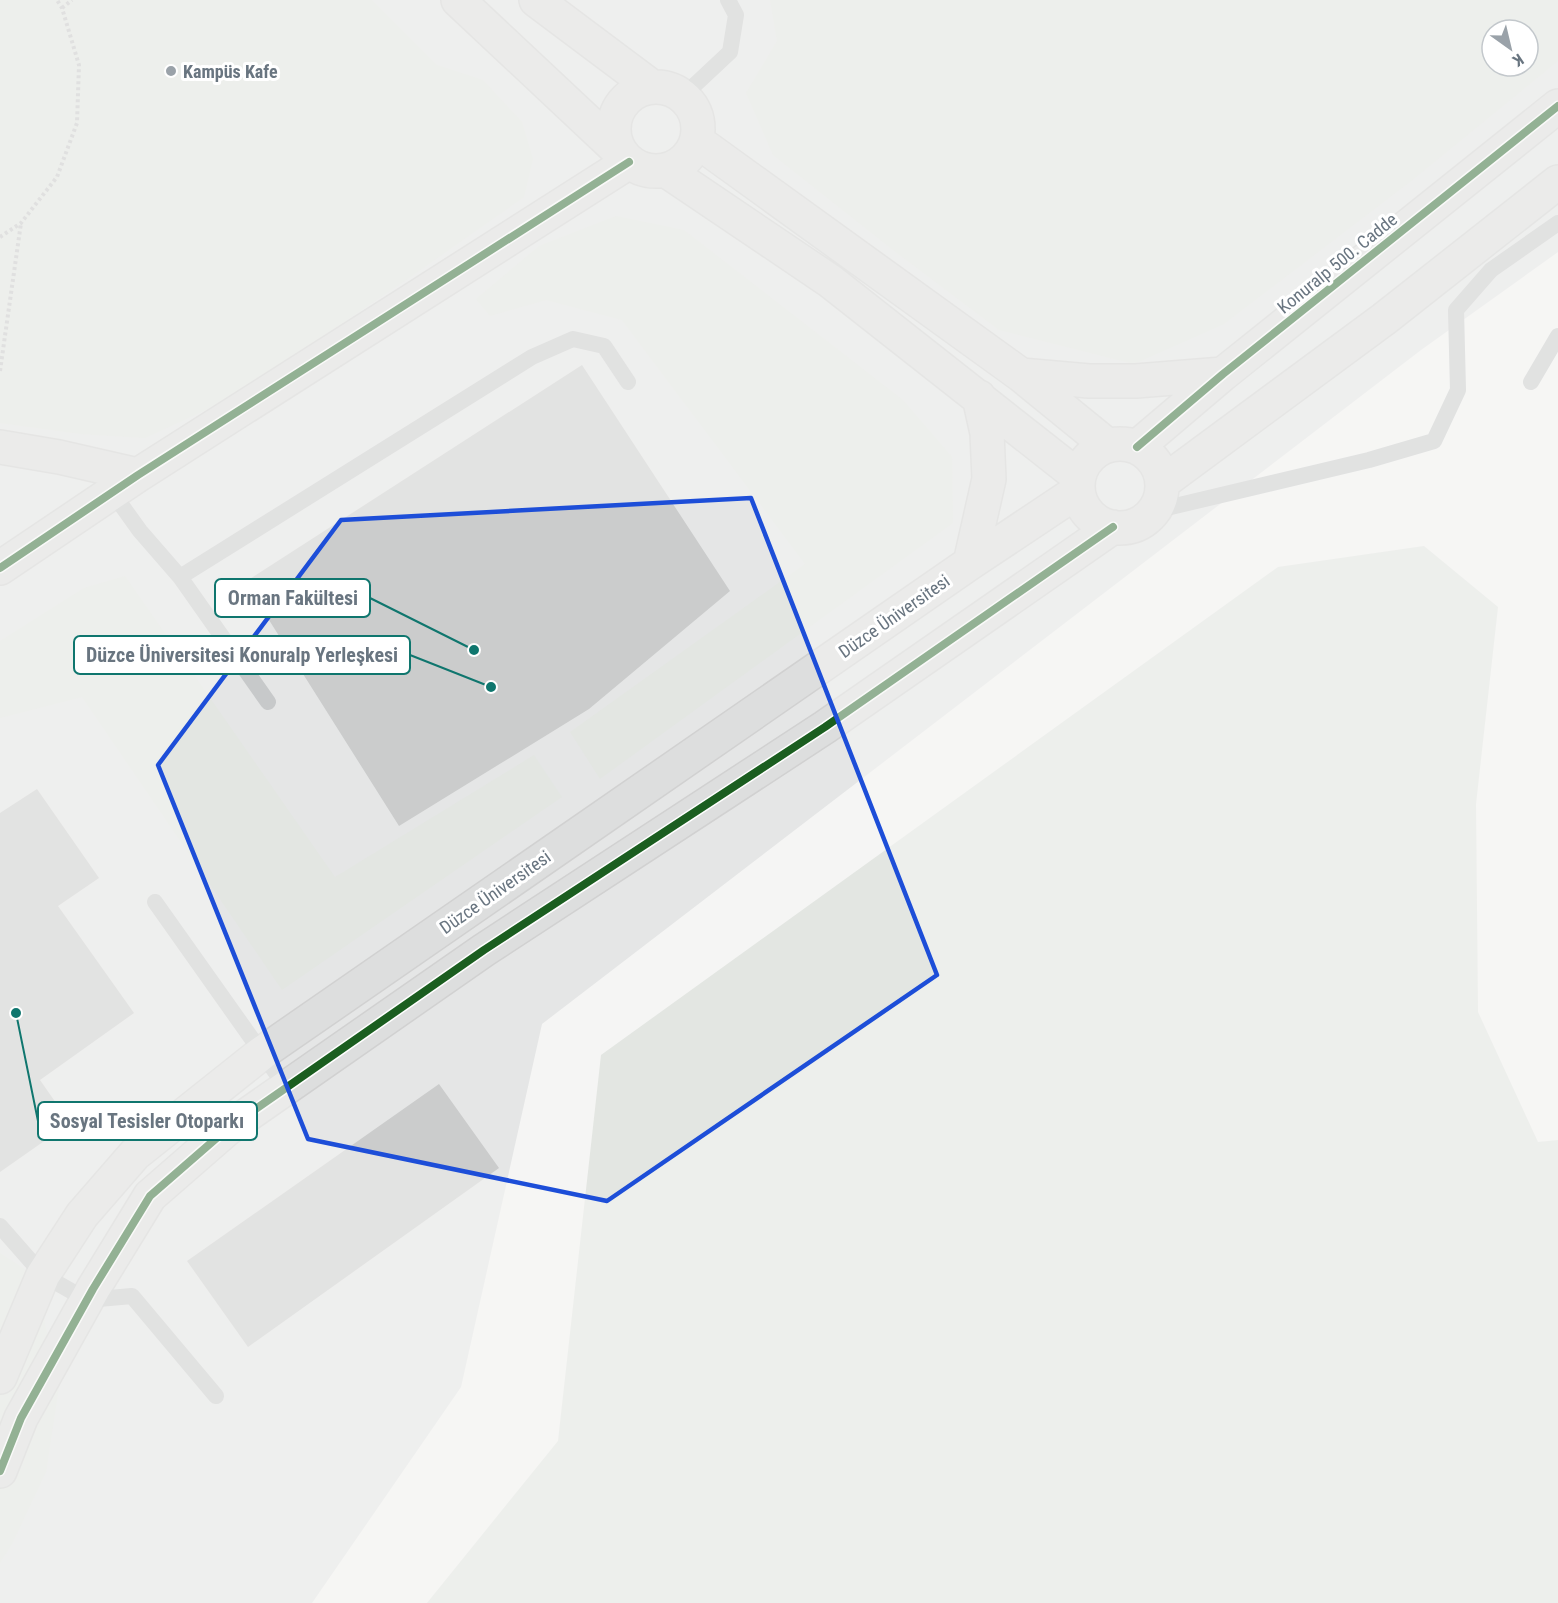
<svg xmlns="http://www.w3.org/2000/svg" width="1558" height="1603" font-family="'Roboto Condensed',sans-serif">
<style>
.built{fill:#e5e6e6;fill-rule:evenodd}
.green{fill:#e3e6e2;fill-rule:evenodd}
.building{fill:#cbcccc}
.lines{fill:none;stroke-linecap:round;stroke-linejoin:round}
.secondary-casing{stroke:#d1d1d1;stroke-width:36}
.path{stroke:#c5c6c7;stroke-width:4;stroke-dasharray:3 3;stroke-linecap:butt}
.lane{stroke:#c7c9ca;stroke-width:16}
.secondary{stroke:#dddede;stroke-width:33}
.cycleway-casing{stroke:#fff;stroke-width:11}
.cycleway{stroke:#1b5e20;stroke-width:8}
.marked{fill:none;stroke:#1d4ed8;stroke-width:4.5;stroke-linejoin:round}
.poi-dot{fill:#9aa2a9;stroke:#fff;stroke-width:2}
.labels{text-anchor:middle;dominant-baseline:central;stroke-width:6;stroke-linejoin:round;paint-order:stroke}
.poi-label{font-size:18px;font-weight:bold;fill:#697580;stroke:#fff;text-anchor:start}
.street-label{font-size:18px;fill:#697580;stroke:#fff}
.leader{fill:none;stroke:#0f766e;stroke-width:2}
.callout-dot{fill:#0f766e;stroke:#fff;stroke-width:2}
.callout{fill:#fff;stroke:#0f766e;stroke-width:2}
.callout-label{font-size:20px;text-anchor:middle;font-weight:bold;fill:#697580}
</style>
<rect width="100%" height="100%" fill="#f5f5f4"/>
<path class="built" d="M 0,0 L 1558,0 L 1558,252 L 1421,350 L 542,1024 L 461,1387 L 312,1603 L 0,1603 ZM 1492,30 L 1528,30 L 1528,66 L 1492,66 Z"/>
<path class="green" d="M 0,0 L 372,0 L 437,65 L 483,80 L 522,122 L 533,159 L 524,197 L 412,276 L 232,398 L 145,438 L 81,434 L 0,423 Z
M 770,0 L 1558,0 L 1558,61 L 1410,182 L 1224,324 L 1134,364 L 999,330 L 893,250 L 773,155 L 746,93 L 777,41 ZM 1492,30 L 1528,30 L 1528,66 L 1492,66 Z
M 616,216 L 684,230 L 903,400 L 952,457 L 953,523 L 600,779 L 570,732 L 805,564 L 622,320 L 546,300 L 490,316 L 476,299 L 539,246 Z
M 1424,546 L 1498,607 L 1476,804 L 1478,1012 L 1538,1142 L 1558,1140 L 1558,1603 L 427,1603 L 558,1441 L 601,1055 L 1278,567 Z
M 125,576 L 335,877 L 534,755 L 562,797 L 282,990 L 82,697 L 0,718 L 0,641 L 84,588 Z
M 0,1253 L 34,1275 L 59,1387 L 46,1472 L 12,1544 L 0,1563 Z"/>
<path class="building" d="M 582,365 L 730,591 L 589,709 L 399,826 L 245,582 Z
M 37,789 L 99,878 L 58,906 L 134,1013 L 40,1080 L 70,1123 L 0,1172 L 0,813 Z
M 439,1084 L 499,1168 L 248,1347 L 187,1261 Z"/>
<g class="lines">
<defs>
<path id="secondary" d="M 458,0 L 620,152
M 536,0 L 652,87
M614 129a42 42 0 1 1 84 0a42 42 0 1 1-84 0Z
M 697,141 L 1021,375 L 1107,445
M 667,171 L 830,281 L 1079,477
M 1021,375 L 1089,381 L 1136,381 L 1223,374
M1078 486a42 42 0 1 1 84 0a42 42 0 1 1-84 0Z
M 0,447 L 59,457 L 138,475
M 1137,447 L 1223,374 L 1558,106
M 1162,483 L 1384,319 L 1558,182
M 970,563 L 989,479 L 987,433 L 979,397
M 0,568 L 138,475 L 629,162
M 0,1377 L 43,1275 L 82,1215 L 135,1154 L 262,1053 L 970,563 L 1078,491
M 0,1471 L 21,1418 L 93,1289 L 150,1196 L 227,1129 L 484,950 L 825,727 L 1113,527"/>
</defs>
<use href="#secondary" class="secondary-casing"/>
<path class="path" d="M 62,8 L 72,0
M 0,237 L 21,223 L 57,177 L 77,123 L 79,65 L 62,8 L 57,0
M 0,371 L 21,223"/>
<path class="lane" d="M 683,96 L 730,52 L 736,15 L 728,0
M 1531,382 L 1558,336
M 112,492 L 140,531 L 180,577 L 268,702
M 1154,511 L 1369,460 L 1434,441 L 1458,390 L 1456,310 L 1491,270 L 1558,223
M 180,577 L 532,357 L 573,339 L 604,346 L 628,382
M 155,902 L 286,1087
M 0,1226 L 43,1275 L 87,1300 L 132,1296 L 216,1396"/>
<use href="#secondary" class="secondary"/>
<defs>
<path id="cycleway" d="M 1137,447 L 1223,374 L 1558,106
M 0,568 L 138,475 L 629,162
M 0,1471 L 21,1418 L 93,1289 L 150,1196 L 227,1129 L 484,950 L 825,727 L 1113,527"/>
</defs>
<use href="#cycleway" class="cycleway-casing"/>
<use href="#cycleway" class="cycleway"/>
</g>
<path d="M0 0H1558V1603H0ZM 751,498 L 937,975 L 607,1201 L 308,1139 L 158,765 L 341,520 Z" fill="#f5f5f4" fill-opacity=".55" fill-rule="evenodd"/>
<path class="marked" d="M 751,498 L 937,975 L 607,1201 L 308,1139 L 158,765 L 341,520 Z"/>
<circle class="poi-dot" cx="171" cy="71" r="6"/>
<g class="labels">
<g class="poi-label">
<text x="183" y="71">Kampüs Kafe</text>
</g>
<g class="street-label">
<text transform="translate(1337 263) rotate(-39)">Konuralp 500. Cadde</text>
<text transform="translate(894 616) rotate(-35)">Düzce Üniversitesi</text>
<text transform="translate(495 892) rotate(-35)">Düzce Üniversitesi</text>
</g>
</g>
<path class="leader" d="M474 650L370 598M491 687L410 655M16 1013L38 1121"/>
<g class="callout-dot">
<circle cx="474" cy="650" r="6"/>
<circle cx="491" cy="687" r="6"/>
<circle cx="16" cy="1013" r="6"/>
</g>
<g class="callout">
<rect x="215" y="579" width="155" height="38" rx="6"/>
<rect x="74" y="636" width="336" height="38" rx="6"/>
<rect x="38" y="1102" width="219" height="38" rx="6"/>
</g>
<g class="callout-label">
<text x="293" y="605">Orman Fakültesi</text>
<text x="242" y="662">Düzce Üniversitesi Konuralp Yerleşkesi</text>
<text x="147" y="1128">Sosyal Tesisler Otoparkı</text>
</g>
<g transform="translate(1510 48) rotate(146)"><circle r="28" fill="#ffffff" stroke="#c3c8cc" stroke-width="1.5"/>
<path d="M0-4.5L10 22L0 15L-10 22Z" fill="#9aa2a9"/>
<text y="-9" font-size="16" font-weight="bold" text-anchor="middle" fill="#697580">K</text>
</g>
</svg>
